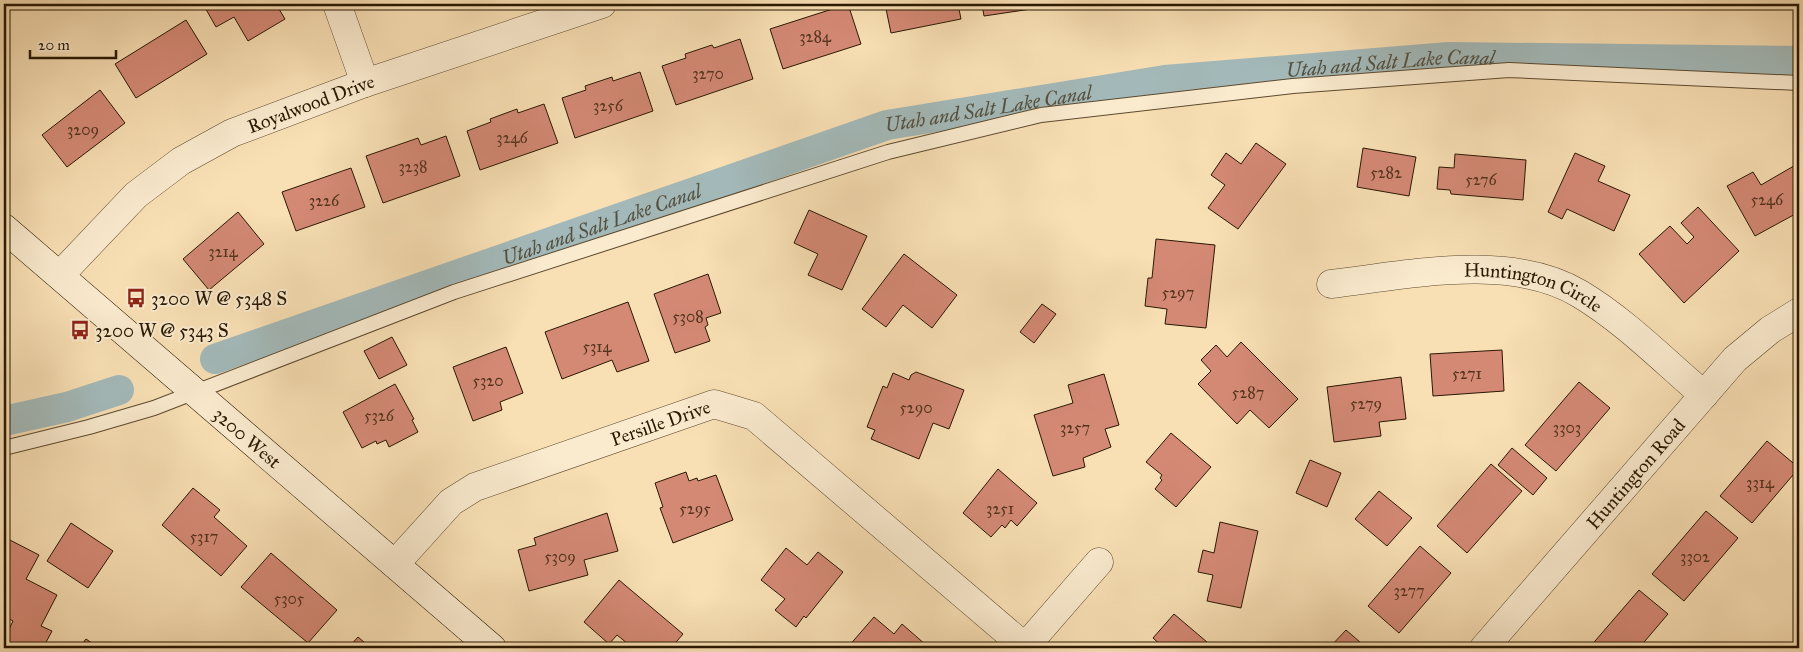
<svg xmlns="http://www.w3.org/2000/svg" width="1803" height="652" font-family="'IM FELL Great Primer',serif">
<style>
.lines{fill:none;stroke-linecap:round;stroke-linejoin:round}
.canal{stroke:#a3b9b9;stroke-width:30}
.building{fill:#d48975;stroke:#291801}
.lane-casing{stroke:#5d4a2e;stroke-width:16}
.street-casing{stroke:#5d4a2e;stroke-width:29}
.secondary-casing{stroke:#291801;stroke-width:29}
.lane{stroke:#faeace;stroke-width:14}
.street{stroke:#faeace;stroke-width:28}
.secondary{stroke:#faeace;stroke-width:28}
.labels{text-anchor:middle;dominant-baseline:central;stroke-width:4;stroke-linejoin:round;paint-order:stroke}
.number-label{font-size:16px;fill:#54341e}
.street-label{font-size:19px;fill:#291801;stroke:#faeace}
.poi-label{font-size:19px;fill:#291801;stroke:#faeace;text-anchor:start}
.water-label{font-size:20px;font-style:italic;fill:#545041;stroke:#faeace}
</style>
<rect width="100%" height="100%" fill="#f8dfb4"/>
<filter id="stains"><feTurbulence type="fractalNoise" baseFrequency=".004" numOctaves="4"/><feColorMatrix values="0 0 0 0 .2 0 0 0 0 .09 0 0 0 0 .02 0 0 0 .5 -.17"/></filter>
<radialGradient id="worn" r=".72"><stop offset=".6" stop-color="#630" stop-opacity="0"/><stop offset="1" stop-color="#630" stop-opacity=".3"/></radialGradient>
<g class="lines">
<g class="canal">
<path id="s1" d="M 215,359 L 887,125 L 1165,80 L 1449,57 L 1799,61"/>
<path d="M 4,421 L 67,407 L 119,390"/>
</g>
</g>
<path class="building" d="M 203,4 L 276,4 L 285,19 L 248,41 L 234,17 L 216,27 Z
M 848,4 L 861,44 L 783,69 L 770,29 Z
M 885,4 L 958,4 L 961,19 L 891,33 Z
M 982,4 L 1065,4 L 984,16 Z
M 186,20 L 207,54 L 136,98 L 115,64 Z
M 740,39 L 753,79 L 676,105 L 662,66 L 686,58 L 685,54 L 712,45 L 714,48 Z
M 640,72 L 653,111 L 575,138 L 562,98 L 586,90 L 585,86 L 612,77 L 613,81 Z
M 100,90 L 125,123 L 67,167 L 42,135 Z
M 544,104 L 558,143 L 480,170 L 467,131 L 491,122 L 490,119 L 517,109 L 518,113 Z
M 446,136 L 460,176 L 383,203 L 366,156 L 418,138 L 421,145 Z
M 1256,143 L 1286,164 L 1238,229 L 1208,208 L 1225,185 L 1211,175 L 1226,153 L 1241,164 Z
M 1363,148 L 1416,157 L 1409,196 L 1357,187 Z
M 1575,153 L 1605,166 L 1598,181 L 1630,195 L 1614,231 L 1567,209 L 1562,219 L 1548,212 Z
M 1455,154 L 1526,160 L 1523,200 L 1451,194 L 1450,190 L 1437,189 L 1439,167 L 1454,168 Z
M 1799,163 L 1799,212 L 1755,236 L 1727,186 L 1753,172 L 1761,185 Z
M 351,168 L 365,207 L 296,231 L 282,192 Z
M 1698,207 L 1739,251 L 1684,303 L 1639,254 L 1670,226 L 1687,244 L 1694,237 L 1681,223 Z
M 809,210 L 867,236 L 842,290 L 808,275 L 818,254 L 794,243 Z
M 238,212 L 264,244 L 209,290 L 183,259 Z
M 1156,239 L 1215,245 L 1206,328 L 1165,324 L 1167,309 L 1145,306 L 1148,278 L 1152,278 Z
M 904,254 L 957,295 L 932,328 L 903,305 L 886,327 L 862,309 Z
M 708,274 L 721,313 L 706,318 L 708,325 L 705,327 L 710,341 L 675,353 L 654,294 Z
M 628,302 L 649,361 L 617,372 L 612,360 L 562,379 L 545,332 Z
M 1042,304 L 1056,314 L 1034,343 L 1020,332 Z
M 392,337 L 407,365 L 379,379 L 364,351 Z
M 1241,342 L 1298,399 L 1269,428 L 1250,410 L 1237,424 L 1198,384 L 1211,371 L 1201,360 L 1216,345 L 1227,357 Z
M 506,347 L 523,393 L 500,402 L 502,410 L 473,421 L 453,367 Z
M 1502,350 L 1504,391 L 1433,396 L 1430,354 Z
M 916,372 L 964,390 L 949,429 L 933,423 L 919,459 L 871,439 L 875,430 L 867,427 L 883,386 L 887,388 L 893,373 L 909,380 L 911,375 Z
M 1104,374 L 1119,425 L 1105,429 L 1111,447 L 1083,458 L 1085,467 L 1053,476 L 1034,415 L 1073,403 L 1068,385 Z
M 1401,377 L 1406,419 L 1379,422 L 1381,436 L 1334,442 L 1327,387 Z
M 1579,382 L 1610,408 L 1556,471 L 1525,445 Z
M 395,384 L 414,419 L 412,420 L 418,432 L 389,447 L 386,440 L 377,444 L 376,441 L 362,448 L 343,412 Z
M 1171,433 L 1211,467 L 1176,507 L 1155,489 L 1162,480 L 1160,478 L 1162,475 L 1146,462 Z
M 1767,441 L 1799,468 L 1752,523 L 1720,496 Z
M 1512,448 L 1547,478 L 1533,495 L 1498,465 Z
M 1310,460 L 1341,473 L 1327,507 L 1296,493 Z
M 1491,464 L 1522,491 L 1467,553 L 1437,526 Z
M 998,469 L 1037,503 L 1017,526 L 1011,520 L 1005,528 L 1002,525 L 991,537 L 963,513 Z
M 686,472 L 689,481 L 697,478 L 698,481 L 716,475 L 733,520 L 673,543 L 660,508 L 663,507 L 655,483 Z
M 193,488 L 220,510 L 214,517 L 247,546 L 221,576 L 162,525 Z
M 1379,491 L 1412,518 L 1387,546 L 1355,519 Z
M 1706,511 L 1738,538 L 1684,601 L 1652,574 Z
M 607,513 L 618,551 L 584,560 L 588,575 L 529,591 L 518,550 L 536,545 L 534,538 Z
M 1220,522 L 1258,531 L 1241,608 L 1207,601 L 1213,575 L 1198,572 L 1203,550 L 1214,553 Z
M 71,523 L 113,551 L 88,588 L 47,561 Z
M 6,538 L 39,555 L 26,579 L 57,595 L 41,626 L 52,631 L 43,648 L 4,647 L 4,639 L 13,621 L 4,616 L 4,543 Z
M 1420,546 L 1451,573 L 1399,633 L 1368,606 Z
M 786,548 L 807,565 L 818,552 L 843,572 L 806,618 L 804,616 L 796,627 L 775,610 L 785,599 L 761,580 Z
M 271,553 L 337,610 L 308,643 L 241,587 Z
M 619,580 L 683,634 L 671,648 L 633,648 L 617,635 L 609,644 L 584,622 Z
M 1639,590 L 1668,614 L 1639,648 L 1589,648 Z
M 1174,614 L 1214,648 L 1164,648 L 1153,638 Z
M 874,617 L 894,634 L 902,624 L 926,645 L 923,648 L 849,648 L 848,647 Z
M 1346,630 L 1367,648 L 1329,648 Z
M 358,637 L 371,648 L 348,648 Z
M 86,639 L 99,648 L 79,648 Z"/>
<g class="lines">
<defs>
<path id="lane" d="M 4,448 L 89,427 L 154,408 L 454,292 L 888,152 L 1041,115 L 1293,86 L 1509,70 L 1799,83"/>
<g id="street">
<path d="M 337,4 L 365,83"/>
<path id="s2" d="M 60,275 L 136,195 L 181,161 L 232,133 L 365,83 L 602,4"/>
<path id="s3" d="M 1331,284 C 1408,275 1510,252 1580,294 C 1625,321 1664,361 1704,395"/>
<path id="s4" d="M 395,564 L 451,502 L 475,487 L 714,404 L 754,416 L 1026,648"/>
<path d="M 1025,647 L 1099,562"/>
<path id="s5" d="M 1484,648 L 1735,359 L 1770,330 L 1799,312"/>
</g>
<g id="secondary">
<path id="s6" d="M 4,228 L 492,648"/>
</g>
</defs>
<use href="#lane" class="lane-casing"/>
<use href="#street" class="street-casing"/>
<use href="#secondary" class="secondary-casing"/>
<use href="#lane" class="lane"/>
<use href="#street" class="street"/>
<use href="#secondary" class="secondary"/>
</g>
<defs>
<symbol id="bus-bare" viewBox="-9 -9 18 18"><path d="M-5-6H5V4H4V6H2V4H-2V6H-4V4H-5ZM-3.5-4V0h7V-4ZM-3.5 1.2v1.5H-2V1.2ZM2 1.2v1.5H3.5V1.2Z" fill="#8f2418" stroke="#faeace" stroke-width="2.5" paint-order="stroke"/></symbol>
</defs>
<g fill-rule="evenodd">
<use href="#bus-bare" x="122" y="284" width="28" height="28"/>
<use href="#bus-bare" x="66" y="316" width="28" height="28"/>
</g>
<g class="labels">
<g class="number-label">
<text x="815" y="36">3284</text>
<text x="708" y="73">3270</text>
<text x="608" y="105">3256</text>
<text x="83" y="129">3209</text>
<text x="512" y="137">3246</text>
<text x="413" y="166">3238</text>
<text x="1386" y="172">5282</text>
<text x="1481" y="179">5276</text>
<text x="1767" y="199">5246</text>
<text x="324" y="200">3226</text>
<text x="223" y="251">3214</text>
<text x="1178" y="292">5297</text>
<text x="688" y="316">5308</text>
<text x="597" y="346">5314</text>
<text x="1467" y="373">5271</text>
<text x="488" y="380">5320</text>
<text x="1248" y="392">5287</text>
<text x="1366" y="403">5279</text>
<text x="916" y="407">5290</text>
<text x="379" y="415">5326</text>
<text x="1075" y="427">3257</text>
<text x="1567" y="427">3303</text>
<text x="1760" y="482">3314</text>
<text x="695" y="508">5295</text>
<text x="1000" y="508">3251</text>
<text x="204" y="536">5317</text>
<text x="560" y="556">5309</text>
<text x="1695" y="556">3302</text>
<text x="1409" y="590">3277</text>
<text x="289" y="598">5305</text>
</g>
<g class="street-label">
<text stroke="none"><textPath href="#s2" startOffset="309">Royalwood Drive</textPath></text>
<text stroke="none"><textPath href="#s3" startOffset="206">Huntington Circle</textPath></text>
<text stroke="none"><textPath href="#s4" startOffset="308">Persille Drive</textPath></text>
<text stroke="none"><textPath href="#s6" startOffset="321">3200 West</textPath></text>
<text stroke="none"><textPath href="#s5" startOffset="231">Huntington Road</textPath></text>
</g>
<g class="poi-label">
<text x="151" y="298">3200 W @ 5348 S</text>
<text x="95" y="330">3200 W @ 5343 S</text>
</g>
<g class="water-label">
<text stroke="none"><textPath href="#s1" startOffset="1219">Utah and Salt Lake Canal</textPath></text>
<text stroke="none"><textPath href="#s1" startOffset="814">Utah and Salt Lake Canal</textPath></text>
<text stroke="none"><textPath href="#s1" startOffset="409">Utah and Salt Lake Canal</textPath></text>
</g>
</g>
<rect width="1803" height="652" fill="none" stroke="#f8dfb4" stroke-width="20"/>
<rect x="5" y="5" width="1793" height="642" fill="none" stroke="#291801" stroke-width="2.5"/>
<rect x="10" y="10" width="1783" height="632" fill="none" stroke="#291801"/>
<path d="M30 50v8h86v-8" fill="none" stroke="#291801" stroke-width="2.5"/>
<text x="38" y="50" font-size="15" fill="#291801" stroke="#faeace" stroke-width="4" paint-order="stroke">20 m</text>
<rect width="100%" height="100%" filter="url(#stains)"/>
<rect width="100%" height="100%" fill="url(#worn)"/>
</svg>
